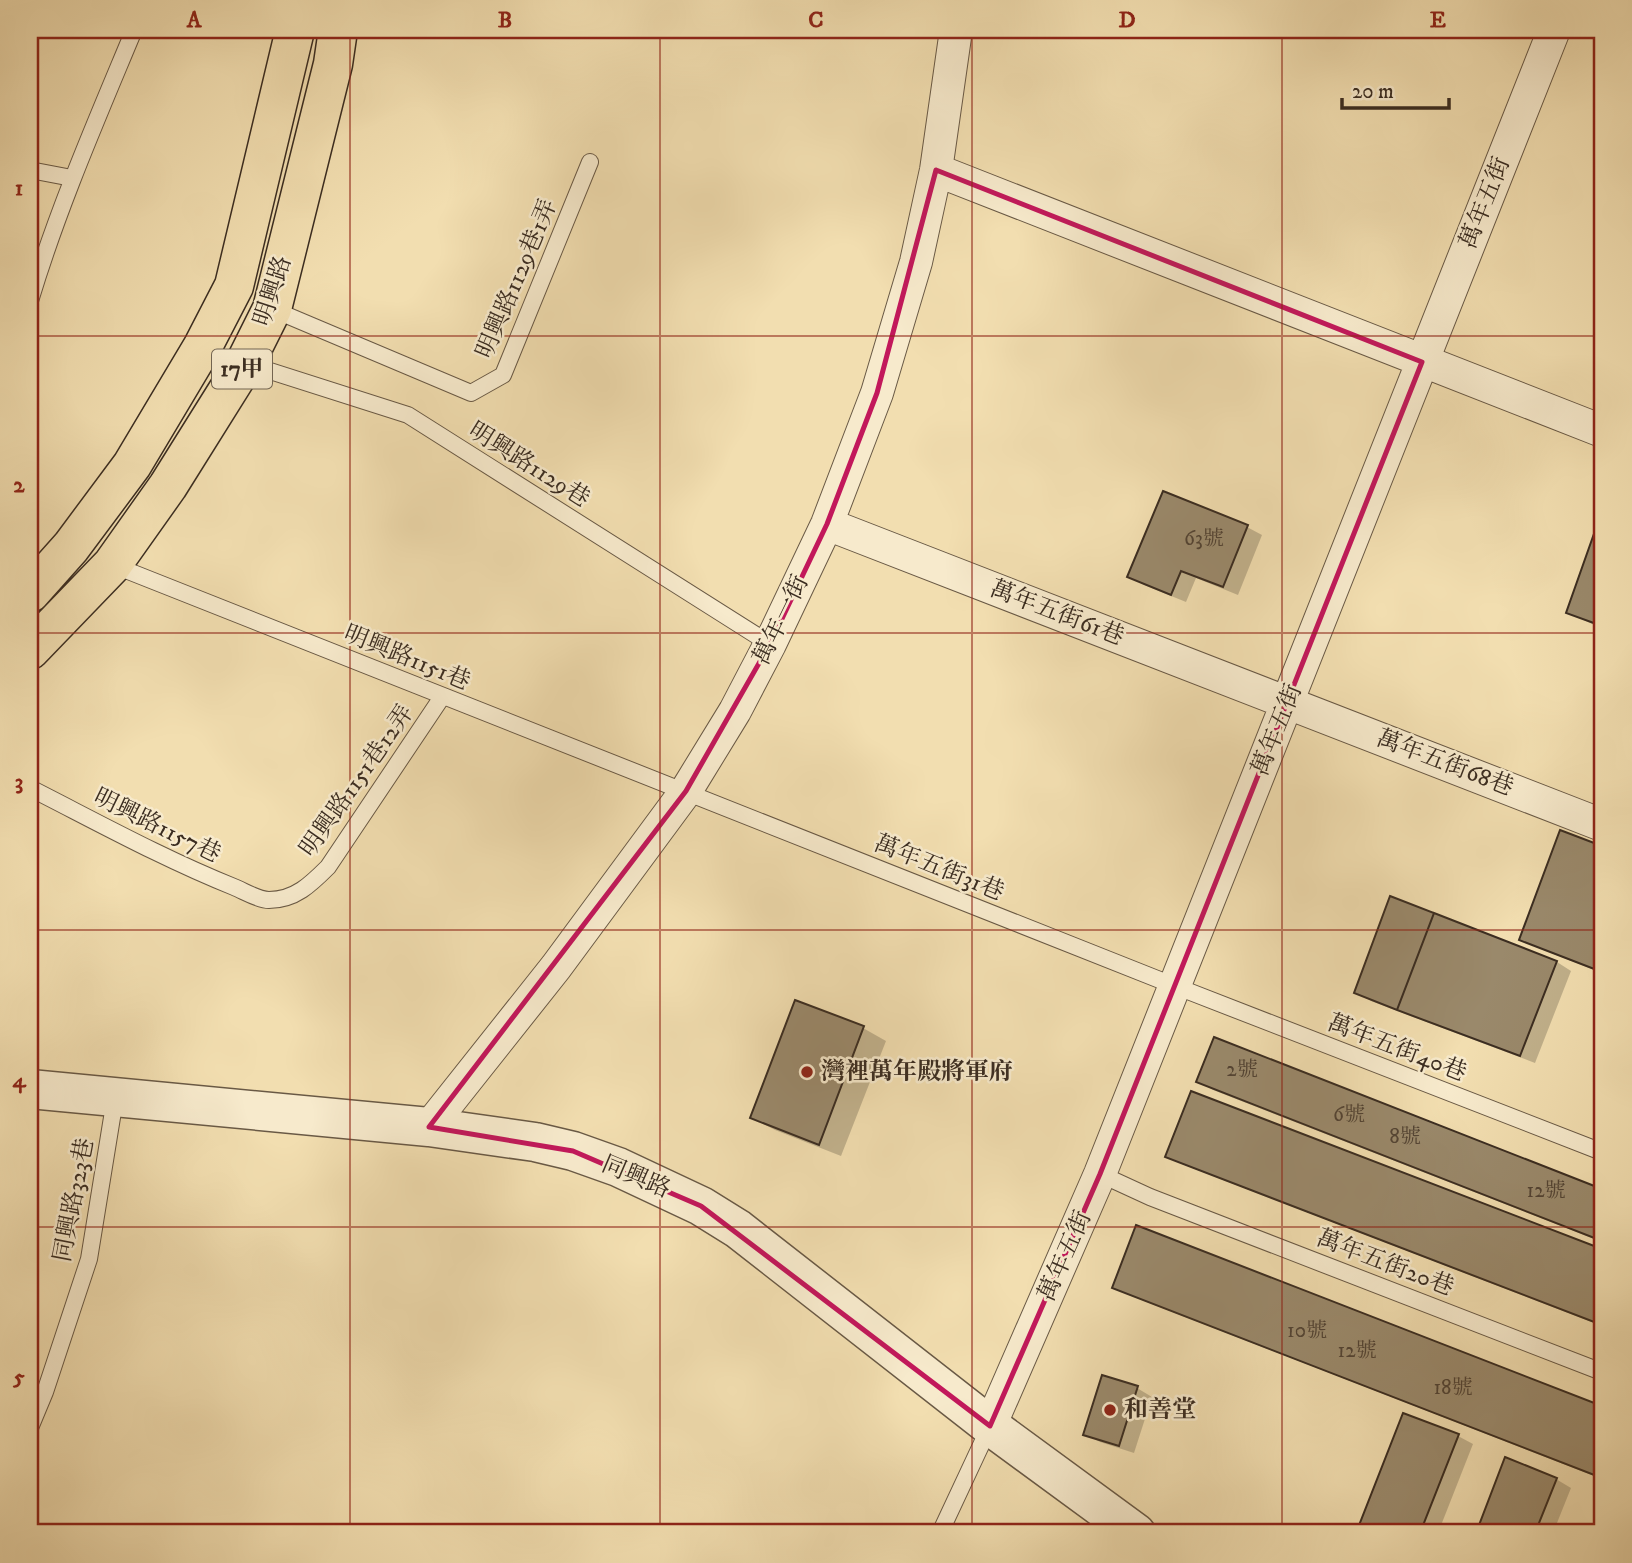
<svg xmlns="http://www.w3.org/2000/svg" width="1632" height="1563" font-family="'IM FELL DW Pica','Noto Serif TC',serif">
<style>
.shadow{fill:#0003}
.building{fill:#9a896b;stroke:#3b2d21;stroke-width:2}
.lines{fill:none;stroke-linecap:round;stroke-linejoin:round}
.service-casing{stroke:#695945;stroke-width:18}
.minor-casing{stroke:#695945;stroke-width:34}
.tertiary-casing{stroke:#695945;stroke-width:41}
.primary-casing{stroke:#3b2d21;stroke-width:41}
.service{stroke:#f7eacc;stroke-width:16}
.minor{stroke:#f7eacc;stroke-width:32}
.tertiary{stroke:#f7eacc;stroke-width:38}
.primary{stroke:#f2deb0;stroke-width:38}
.marked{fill:none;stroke:#c2185b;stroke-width:5;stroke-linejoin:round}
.grid{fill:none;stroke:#8f2418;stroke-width:2;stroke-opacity:0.55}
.poi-dot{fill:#8f2418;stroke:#f7eacc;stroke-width:2.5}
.labels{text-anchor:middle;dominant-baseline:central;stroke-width:5;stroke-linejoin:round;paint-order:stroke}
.number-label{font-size:21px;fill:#534434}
.shield{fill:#f7eacc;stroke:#736654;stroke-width:2}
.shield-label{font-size:23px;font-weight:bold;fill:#3b2d21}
.street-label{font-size:24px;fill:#3b2d21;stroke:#f7eacc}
.poi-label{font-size:24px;font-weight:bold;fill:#3b2d21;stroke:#f7eacc;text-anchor:start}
.neatline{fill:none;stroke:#8f2418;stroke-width:2.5}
.grid-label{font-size:23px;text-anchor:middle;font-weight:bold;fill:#8f2418}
</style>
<rect width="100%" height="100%" fill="#f2deb0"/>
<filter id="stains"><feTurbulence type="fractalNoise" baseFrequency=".00286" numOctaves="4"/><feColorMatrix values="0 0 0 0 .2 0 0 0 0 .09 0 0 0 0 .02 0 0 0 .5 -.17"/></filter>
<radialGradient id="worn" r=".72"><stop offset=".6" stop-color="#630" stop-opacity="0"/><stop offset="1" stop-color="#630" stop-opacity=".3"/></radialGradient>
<path class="shadow" d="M 1602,516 L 1602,629 L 1568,612 Z
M 1247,527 L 1262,535 L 1238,595 L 1196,578 L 1186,602 L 1144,585 L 1130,577 Z
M 1561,832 L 1602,847 L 1602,973 L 1536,947 L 1521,939 Z
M 1391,899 L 1557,962 L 1571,971 L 1535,1063 L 1371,1001 L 1356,992 Z
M 796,1002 L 863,1028 L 886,1041 L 841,1156 L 775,1130 L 752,1118 Z
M 1215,1039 L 1602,1191 L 1602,1242 L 1213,1090 L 1199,1081 Z
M 1192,1093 L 1602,1251 L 1602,1326 L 1182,1164 L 1168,1156 Z
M 1137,1228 L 1602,1408 L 1602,1479 L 1129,1295 L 1114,1287 Z
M 1137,1388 L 1152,1397 L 1134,1453 L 1100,1442 L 1085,1434 Z
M 1404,1415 L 1458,1436 L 1473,1444 L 1438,1533 L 1358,1533 Z
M 1506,1459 L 1556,1479 L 1571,1488 L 1553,1533 L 1477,1533 Z"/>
<path class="building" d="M 1163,491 L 1248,525 L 1223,587 L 1181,571 L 1171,595 L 1127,577 Z
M 1602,511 L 1602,626 L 1566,613 Z
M 1560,830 L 1602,846 L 1602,972 L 1519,940 Z
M 1390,896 L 1434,913 L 1397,1010 L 1354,993 Z
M 1434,913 L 1557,961 L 1520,1056 L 1397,1010 Z
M 795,1000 L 864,1026 L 819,1145 L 750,1118 Z
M 1214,1037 L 1602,1189 L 1602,1241 L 1196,1082 Z
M 1191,1091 L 1602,1249 L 1602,1325 L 1165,1157 Z
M 1136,1225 L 1602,1406 L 1602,1478 L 1112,1288 Z
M 1102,1375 L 1138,1386 L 1119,1446 L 1083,1435 Z
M 1403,1413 L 1459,1434 L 1420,1533 L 1356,1533 Z
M 1505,1457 L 1557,1478 L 1535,1533 L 1476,1533 Z"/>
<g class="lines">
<defs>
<path id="service" d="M 30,170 L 72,178
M 30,301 C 58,208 97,119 134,30
M 272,309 L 471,393 L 503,375 L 590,162
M 245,363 L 408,415 L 770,644
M 113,565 L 1175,986 L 1602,1152
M 30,788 C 97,822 164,859 234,887 C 244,891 258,900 269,900 C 295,900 311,884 328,867 L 442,697
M 1100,1174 L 1150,1197 L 1602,1372
M 30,1428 L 45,1392 L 89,1259 L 115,1099
M 940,1533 L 990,1426"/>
<path id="minor" d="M 936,170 L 1602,431
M 827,524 L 1602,825
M 429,1127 L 556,967 L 686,791 L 735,711 L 770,644 L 827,524 L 877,393 L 916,262 L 936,170 L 956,30
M 990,1426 L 1100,1174 L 1554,30"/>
<path id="tertiary" d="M 30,1089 L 429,1127 L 535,1142 L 573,1151 L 618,1167 L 701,1206 L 738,1229 L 990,1426 L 1136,1533"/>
<path id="primary" d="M 30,593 L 71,547 L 132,465 L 203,346 L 234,286 L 295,30
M 30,650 L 112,565 L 168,486 L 245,363 L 272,309 L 333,64 L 338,30"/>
</defs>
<use href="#service" class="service-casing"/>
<use href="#minor" class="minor-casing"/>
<use href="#tertiary" class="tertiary-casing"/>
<use href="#primary" class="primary-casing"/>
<use href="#service" class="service"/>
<use href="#minor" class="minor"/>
<use href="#tertiary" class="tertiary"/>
<use href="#primary" class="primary"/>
</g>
<path class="marked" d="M 936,170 L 1422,362 L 1100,1174 L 990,1426 L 701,1206 L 573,1151 L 429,1127 L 686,791 L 770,644 L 827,524 L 877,393 Z"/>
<path class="grid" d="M 350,30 L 350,1533M 660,30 L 660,1533M 972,30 L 972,1533M 1282,30 L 1282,1533M 30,336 L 1602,336M 30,633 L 1602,633M 30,930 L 1602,930M 30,1227 L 1602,1227"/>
<g class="poi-dot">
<circle cx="807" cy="1072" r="7"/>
<circle cx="1110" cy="1410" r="7"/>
</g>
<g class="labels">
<g class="number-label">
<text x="1204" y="539">63號</text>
<text x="1242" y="1070">2號</text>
<text x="1349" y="1115">6號</text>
<text x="1405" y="1137">8號</text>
<text x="1546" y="1191">12號</text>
<text x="1307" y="1331">10號</text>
<text x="1357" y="1351">12號</text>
<text x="1453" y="1388">18號</text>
</g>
<rect class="shield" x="212" y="349.5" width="60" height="39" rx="5"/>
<g class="shield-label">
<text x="242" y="369">17甲</text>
</g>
<g class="street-label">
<text transform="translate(1485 203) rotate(-68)">萬年五街</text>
<text transform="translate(517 279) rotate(-67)">明興路1129巷1弄</text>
<text transform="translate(273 291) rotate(-72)">明興路</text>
<text transform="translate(529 465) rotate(32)">明興路1129巷</text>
<text transform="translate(1057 613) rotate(21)">萬年五街61巷</text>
<text transform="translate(781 620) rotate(-64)">萬年一街</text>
<text transform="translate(407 658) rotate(22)">明興路1151巷</text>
<text transform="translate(1277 730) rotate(-68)">萬年五街</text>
<text transform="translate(1445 763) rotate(21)">萬年五街68巷</text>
<text transform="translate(357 781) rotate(-55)">明興路1151巷12弄</text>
<text transform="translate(157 826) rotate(26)">明興路1157巷</text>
<text transform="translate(939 868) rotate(22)">萬年五街31巷</text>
<text transform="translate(1397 1048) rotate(21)">萬年五街40巷</text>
<text transform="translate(636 1177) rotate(23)">同興路</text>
<text transform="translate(74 1200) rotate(-79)">同興路323巷</text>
<text transform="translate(1065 1256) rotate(-66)">萬年五街</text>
<text transform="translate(1385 1263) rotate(21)">萬年五街20巷</text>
</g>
<g class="poi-label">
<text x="821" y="1072">灣裡萬年殿將軍府</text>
<text x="1124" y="1410">和善堂</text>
</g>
</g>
<rect width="1632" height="1563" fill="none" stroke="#f2deb0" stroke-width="77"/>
<path d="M1342 98v10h107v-10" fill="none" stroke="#3b2d21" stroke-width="3.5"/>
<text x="1352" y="98" font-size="21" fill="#3b2d21" stroke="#f7eacc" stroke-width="5" paint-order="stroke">20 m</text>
<rect x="38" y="38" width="1556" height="1486" class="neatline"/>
<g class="grid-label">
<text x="194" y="27">A</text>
<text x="505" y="27">B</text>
<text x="816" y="27">C</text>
<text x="1127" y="27">D</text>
<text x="1438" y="27">E</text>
<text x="19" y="195">1</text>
<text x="19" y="492">2</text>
<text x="19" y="789">3</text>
<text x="19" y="1087">4</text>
<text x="19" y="1384">5</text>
</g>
<rect width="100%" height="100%" filter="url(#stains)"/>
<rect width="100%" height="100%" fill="url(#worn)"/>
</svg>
